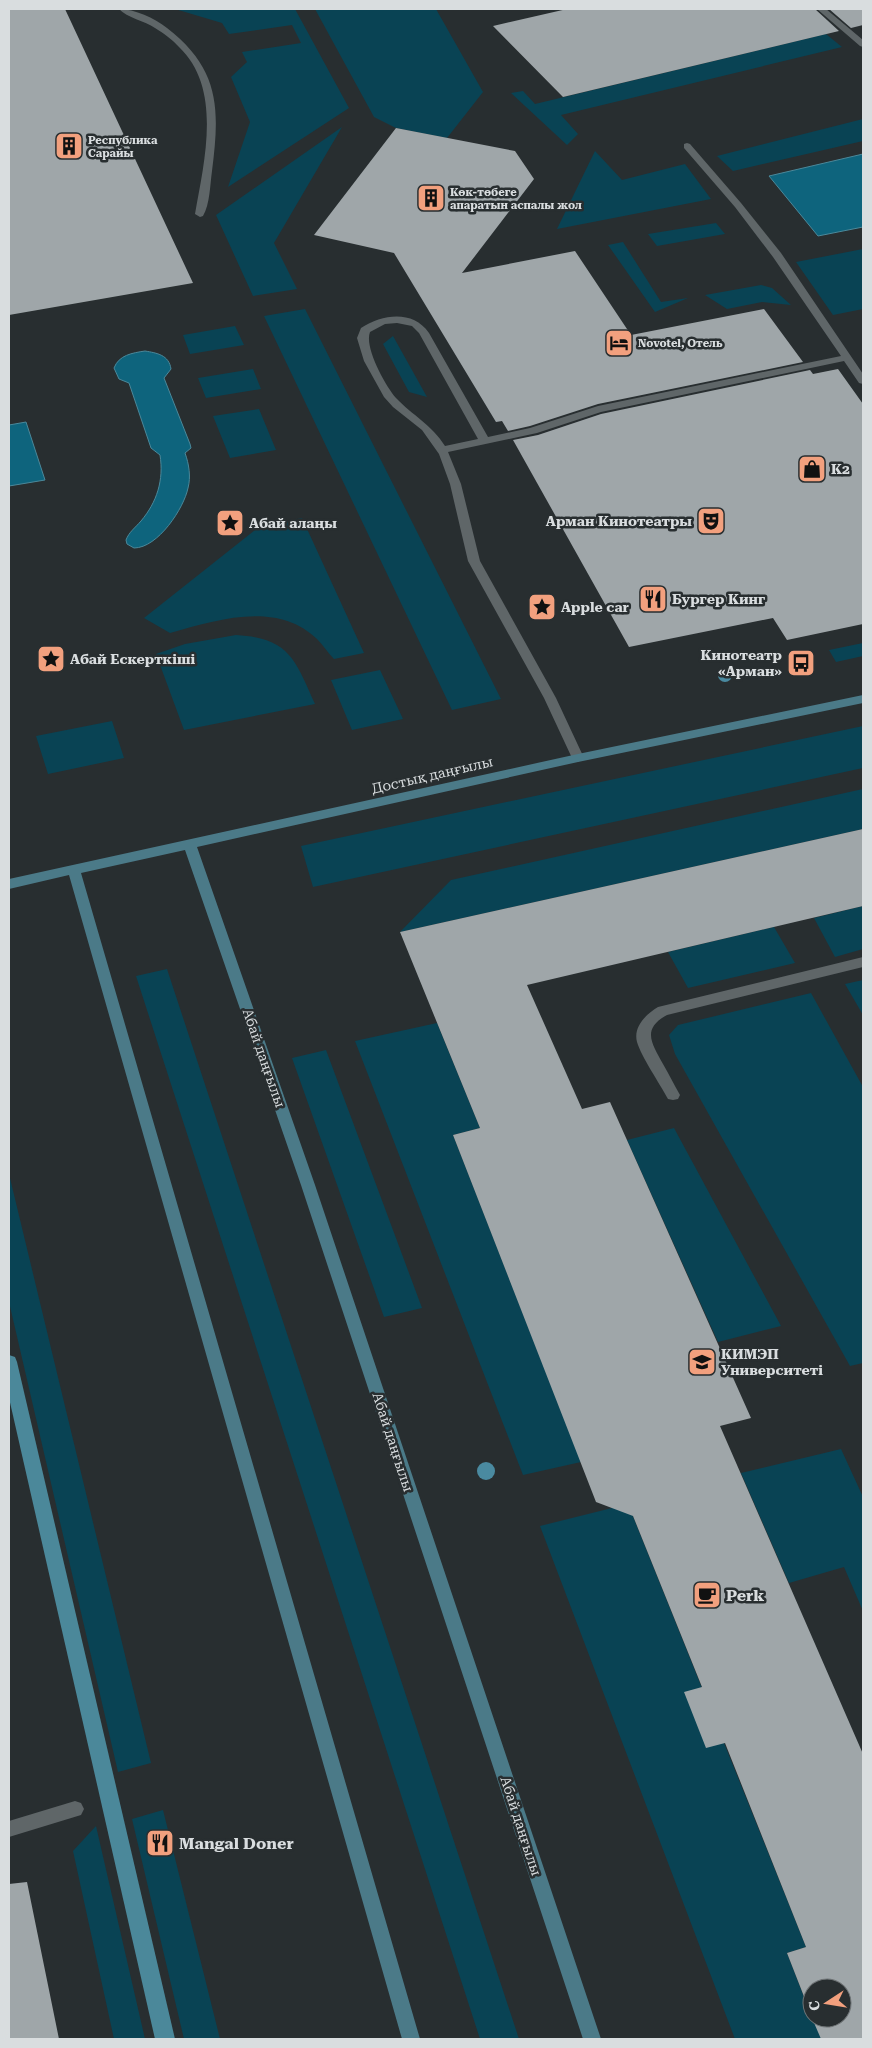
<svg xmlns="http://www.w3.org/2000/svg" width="872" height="2048" font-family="'Roboto Serif',serif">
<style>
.green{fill:#094354}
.water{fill:#0e647d;stroke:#4b889a}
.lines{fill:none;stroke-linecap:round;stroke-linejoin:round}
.stream{fill:#4b889a;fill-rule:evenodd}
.building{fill:#9fa6a9}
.service{fill:#5f6668;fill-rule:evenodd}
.minor{fill:#5f6668;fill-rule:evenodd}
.secondary{fill:#4b7a88;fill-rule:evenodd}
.tree{fill:#4a8aa0}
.labels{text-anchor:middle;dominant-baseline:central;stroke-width:5;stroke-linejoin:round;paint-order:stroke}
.far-poi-label{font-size:11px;font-weight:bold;fill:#d9dddf;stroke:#282e30;text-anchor:start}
.poi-label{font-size:14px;font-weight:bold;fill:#d9dddf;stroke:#282e30;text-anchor:start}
.street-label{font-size:14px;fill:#d9dddf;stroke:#282e30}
.near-poi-label{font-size:16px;font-weight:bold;fill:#d9dddf;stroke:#282e30;text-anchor:start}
</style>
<rect width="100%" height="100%" fill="#282e30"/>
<path class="green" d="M 175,9 L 295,9 L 349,108 L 228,187 L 250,122 L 231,77 L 247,62 L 242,52 L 301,43 L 292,25 L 229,34 L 222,23 Z
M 315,9 L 436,9 L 483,92 L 447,138 L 396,128 L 374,117 Z
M 826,34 L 842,47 L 561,115 L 578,134 L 567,145 L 511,93 L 523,91 L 535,104 Z
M 863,119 L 863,141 L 733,171 L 717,156 Z
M 342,127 L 274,243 L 297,289 L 253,296 L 216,215 Z
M 595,151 L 622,180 L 685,164 L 711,199 L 557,229 Z
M 716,223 L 725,234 L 657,246 L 648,234 Z
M 623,242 L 661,302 L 688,298 L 655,312 L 608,245 Z
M 863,249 L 863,309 L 833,315 L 796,262 Z
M 761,285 L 772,288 L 791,305 L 762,302 L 727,309 L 705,295 Z
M 305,309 L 501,699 L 452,710 L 264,316 Z
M 235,326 L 244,345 L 190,354 L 183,335 Z
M 393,336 L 427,397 L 409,392 L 383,344 Z
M 253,369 L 261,389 L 206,398 L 198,378 Z
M 259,409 L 276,450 L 230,458 L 213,416 Z
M 302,518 L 364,653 L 334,659 C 328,653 323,645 317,639 C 277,600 216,620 170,633 L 144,618 L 259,527 Z
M 236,635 C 290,638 295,660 315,704 L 184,730 L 156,654 L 185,644 Z
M 863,643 L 863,656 L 836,662 L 829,650 Z
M 380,670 L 403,719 L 352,730 L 331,680 Z
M 112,721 L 124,758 L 48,774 L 36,736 Z
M 863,726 L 863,768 L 313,887 L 301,846 Z
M 863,789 L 863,829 L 400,932 L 451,880 Z
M 863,906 L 863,949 L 835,957 L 814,918 Z
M 774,927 L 795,963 L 688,988 L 668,952 Z
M 167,969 L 519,2039 L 480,2039 L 136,976 Z
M 863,980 L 863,1015 L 845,984 Z
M 811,993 L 863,1087 L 863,1363 L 850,1366 L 675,1054 L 669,1035 L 678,1025 Z
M 437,1023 L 480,1128 L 453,1135 L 581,1462 L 523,1475 L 355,1041 Z
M 326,1050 L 422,1308 L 384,1317 L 292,1058 Z
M 674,1128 L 781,1326 L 718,1342 L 627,1140 Z
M 9,1174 L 151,1763 L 118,1772 L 9,1302 Z
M 841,1449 L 863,1497 L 863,1611 L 844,1567 L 789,1583 L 741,1473 Z
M 628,1504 L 806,1947 L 787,1953 L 812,2018 L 834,2018 L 843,2039 L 735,2039 L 540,1526 Z
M 163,1810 L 220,2039 L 184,2039 L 132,1819 Z
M 96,1826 L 145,2039 L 114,2039 L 73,1851 Z"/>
<path class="water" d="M 863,154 L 863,227 L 818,236 L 769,176 Z
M 145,351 C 157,353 169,355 171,369 L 164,378 L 190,444 L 191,448 L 185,453 C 189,464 191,477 188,488 C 184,508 158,548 134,548 L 127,544 L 126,540 C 129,532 135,528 141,521 C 157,502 164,480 160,455 L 151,448 L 129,383 L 119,379 L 114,368 C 119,355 132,353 145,351 Z
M 26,422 L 45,480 L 9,486 L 9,425 Z"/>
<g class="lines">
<path class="stream" d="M 9,1355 L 15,1357 L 17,1362 L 175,2039 L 155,2039 L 9,1398 Z"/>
</g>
<path class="building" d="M 9,9 L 65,9 L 193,283 L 9,315 Z
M 567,9 L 815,9 L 839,31 L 563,97 L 493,26 Z
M 829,9 L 863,9 L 863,25 L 851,28 Z
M 396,128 L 515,151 L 534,179 L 462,273 L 575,251 L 631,335 L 764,309 L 803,362 L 598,404 L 530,426 L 508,431 L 502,421 L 496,422 L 394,253 L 314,235 Z
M 838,369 L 863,404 L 863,624 L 787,640 L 773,618 L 629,647 L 513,440 L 538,435 L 601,414 L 810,370 L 813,374 Z
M 863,829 L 863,906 L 527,985 L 582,1109 L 610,1102 L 751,1418 L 720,1426 L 863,1754 L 863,2039 L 821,2039 L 812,2018 L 842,2018 L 842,1988 L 812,1988 L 812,2017 L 787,1953 L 806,1947 L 725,1743 L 706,1748 L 684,1692 L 702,1687 L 633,1516 L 596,1502 L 453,1135 L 480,1128 L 400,932 Z
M 27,1882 L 59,2039 L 9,2039 L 9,1884 Z"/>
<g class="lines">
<path class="service" d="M 119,9 C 135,9 154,18 167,28 C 220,69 220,109 212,171 C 210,185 210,204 203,216 L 200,217 L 195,214 C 204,162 223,89 179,47 C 173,40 163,33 155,28 C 145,21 127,18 119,9 Z
M 817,9 L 826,9 L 863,40 L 863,47 L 860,46 Z
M 687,143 L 690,144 L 741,203 L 781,253 L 863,374 L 863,384 L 859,383 L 844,361 L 601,412 L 537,433 L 448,452 L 461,484 L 480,561 L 556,698 L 584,758 L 578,762 L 572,758 L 544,698 L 468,561 L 450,484 L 439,454 L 422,430 L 393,407 L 384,397 L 364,361 L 357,338 L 361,328 C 383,314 413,310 429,333 L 488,437 L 530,428 L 598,406 L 841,356 L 773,257 L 735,207 L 684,148 L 684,144 ZM 397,323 L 412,326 L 419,333 L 478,439 L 445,446 C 432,425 412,415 396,398 C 385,385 364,347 370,332 L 385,324 Z
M 863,957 L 863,967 L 667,1015 C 641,1029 652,1044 663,1064 C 669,1074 674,1085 680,1095 L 678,1099 L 673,1100 L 668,1099 C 660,1084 641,1056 637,1042 C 633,1027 646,1014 658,1007 Z"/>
<path class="minor" d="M 75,1801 L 81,1803 L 84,1809 L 81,1815 L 9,1837 L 9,1821 Z"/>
<path class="secondary" d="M 863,695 L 863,703 L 578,762 L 197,847 L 315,1185 L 601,2039 L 583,2039 L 301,1185 L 185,850 L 81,873 L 420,2039 L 402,2039 L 69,875 L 9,889 L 9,879 L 578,754 Z"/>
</g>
<g class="tree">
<circle cx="725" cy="675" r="7"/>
<circle cx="486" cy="1471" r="9"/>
</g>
<defs>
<symbol id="building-square" viewBox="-11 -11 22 22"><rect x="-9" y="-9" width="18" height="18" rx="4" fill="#f2a07e" stroke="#282e30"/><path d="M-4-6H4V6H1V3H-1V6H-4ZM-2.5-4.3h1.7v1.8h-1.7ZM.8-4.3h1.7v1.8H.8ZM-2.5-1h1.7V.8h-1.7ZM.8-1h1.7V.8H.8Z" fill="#111"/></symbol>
<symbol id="hotel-square" viewBox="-11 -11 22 22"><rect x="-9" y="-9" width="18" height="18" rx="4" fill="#f2a07e" stroke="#282e30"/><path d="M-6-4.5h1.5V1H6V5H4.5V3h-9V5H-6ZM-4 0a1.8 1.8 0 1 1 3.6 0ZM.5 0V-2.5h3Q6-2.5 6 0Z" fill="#111"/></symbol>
<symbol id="shop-square" viewBox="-11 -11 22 22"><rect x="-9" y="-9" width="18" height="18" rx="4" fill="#f2a07e" stroke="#282e30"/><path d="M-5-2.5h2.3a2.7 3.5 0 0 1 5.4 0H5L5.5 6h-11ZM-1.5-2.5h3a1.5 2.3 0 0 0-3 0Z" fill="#111"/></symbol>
<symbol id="theatre-square" viewBox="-11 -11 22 22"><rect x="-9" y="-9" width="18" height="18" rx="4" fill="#f2a07e" stroke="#282e30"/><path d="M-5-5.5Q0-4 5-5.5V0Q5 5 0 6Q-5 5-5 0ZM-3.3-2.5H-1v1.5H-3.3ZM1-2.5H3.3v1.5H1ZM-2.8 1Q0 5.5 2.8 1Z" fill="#111"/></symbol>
<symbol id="sight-square" viewBox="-11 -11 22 22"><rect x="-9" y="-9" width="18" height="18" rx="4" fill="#f2a07e" stroke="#282e30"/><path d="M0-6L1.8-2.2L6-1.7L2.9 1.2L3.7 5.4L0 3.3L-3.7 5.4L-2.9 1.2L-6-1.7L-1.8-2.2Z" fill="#111"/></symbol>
<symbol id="restaurant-square" viewBox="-11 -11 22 22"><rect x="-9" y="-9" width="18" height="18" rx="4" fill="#f2a07e" stroke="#282e30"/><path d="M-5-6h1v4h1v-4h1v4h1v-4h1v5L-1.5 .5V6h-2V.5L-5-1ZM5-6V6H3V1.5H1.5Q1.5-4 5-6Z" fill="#111"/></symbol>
<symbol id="bus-square" viewBox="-11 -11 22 22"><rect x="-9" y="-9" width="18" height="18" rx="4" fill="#f2a07e" stroke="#282e30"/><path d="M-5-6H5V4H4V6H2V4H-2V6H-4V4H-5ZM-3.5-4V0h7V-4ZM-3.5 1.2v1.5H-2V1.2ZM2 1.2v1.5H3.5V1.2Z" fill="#111"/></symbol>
<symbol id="university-square" viewBox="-11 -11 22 22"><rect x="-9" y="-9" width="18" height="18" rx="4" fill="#f2a07e" stroke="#282e30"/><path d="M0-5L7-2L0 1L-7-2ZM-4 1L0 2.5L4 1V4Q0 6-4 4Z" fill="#111"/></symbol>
<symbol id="cafe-square" viewBox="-11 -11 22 22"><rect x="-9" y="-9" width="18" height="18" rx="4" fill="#f2a07e" stroke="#282e30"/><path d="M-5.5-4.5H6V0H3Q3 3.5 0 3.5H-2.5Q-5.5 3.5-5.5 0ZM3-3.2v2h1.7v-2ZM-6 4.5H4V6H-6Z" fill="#111"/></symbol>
</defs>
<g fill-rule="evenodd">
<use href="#building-square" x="53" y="130" width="32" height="32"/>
<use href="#building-square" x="415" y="182" width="32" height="32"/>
<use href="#hotel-square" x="603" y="327" width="32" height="32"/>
<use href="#shop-square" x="796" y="453" width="32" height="32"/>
<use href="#theatre-square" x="695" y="505" width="32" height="32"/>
<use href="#sight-square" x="214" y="507" width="32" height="32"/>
<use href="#restaurant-square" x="637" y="583" width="32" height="32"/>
<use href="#sight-square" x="526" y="591" width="32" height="32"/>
<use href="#sight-square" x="35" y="643" width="32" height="32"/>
<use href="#bus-square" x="785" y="647" width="32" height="32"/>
<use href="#university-square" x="686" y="1346" width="32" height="32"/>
<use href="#cafe-square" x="691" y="1579" width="32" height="32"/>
<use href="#restaurant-square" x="144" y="1827" width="32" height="32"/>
</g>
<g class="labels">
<g class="far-poi-label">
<text x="88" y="140">Республика<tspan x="88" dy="13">Сарайы</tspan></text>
<text x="450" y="192">Көк-төбеге<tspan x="450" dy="13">апаратын аспалы жол</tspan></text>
<text x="638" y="343">Novotel, Отель</text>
</g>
<g class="poi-label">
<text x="831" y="469">K2</text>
<text x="692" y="521" text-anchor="end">Арман Кинотеатры</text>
<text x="249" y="523">Абай алаңы</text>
<text x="672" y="599">Бургер Кинг</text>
<text x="561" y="607">Apple car</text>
<text x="782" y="655" text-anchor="end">Кинотеатр<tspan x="782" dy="16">«Арман»</tspan></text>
<text x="70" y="659">Абай Ескерткіші</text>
<text x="721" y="1354">КИМЭП<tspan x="721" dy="16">Университеті</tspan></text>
</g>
<g class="street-label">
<text transform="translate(432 775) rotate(-13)">Достық даңғылы</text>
<text transform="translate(264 1058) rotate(71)">Абай даңғылы</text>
<text transform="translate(393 1442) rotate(72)">Абай даңғылы</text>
<text transform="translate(521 1826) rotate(72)">Абай даңғылы</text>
</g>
<g class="near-poi-label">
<text x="726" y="1595">Perk</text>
<text x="179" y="1843">Mangal Doner</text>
</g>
</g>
<rect width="872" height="2048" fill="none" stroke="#d9dddf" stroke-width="20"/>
<g transform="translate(827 2003) rotate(258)"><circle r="24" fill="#282e30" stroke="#6f7476"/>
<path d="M0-4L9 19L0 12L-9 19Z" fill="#f2a07e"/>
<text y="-8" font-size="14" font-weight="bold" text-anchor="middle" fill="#d9dddf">С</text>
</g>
</svg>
